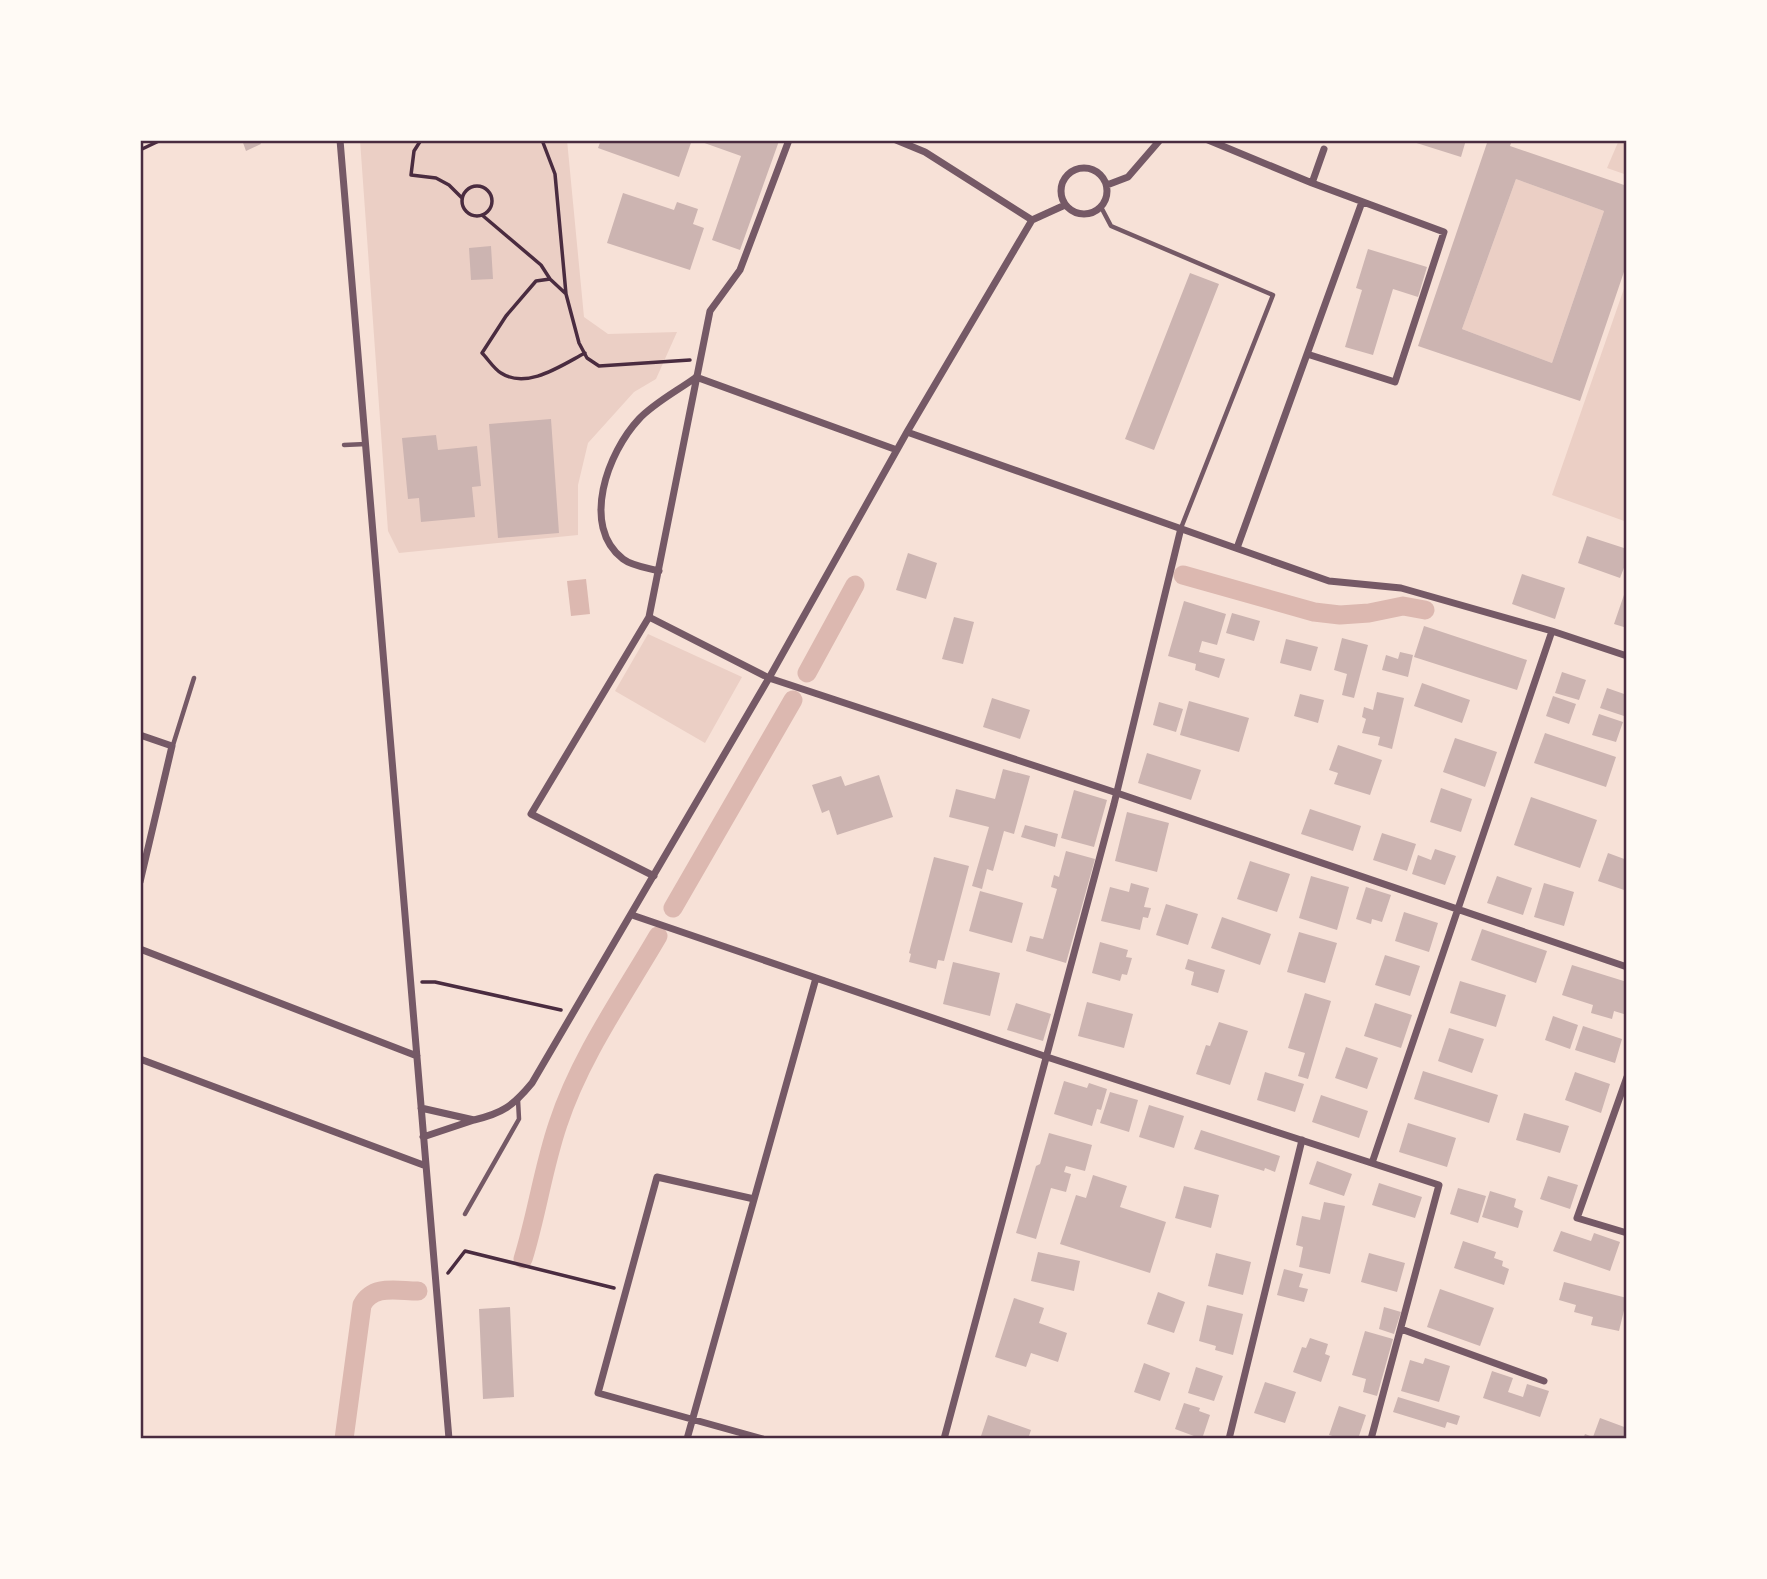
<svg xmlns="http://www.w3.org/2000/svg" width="1767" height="1579" font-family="'Nunito Sans',sans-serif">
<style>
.green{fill:#ebcfc5}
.water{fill:#dcb8b0}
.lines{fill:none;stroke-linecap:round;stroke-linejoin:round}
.canal{stroke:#dcb8b0;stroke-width:19}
.building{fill:#ccb4b1;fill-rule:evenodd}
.path{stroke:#4a2c40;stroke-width:3.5}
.service{stroke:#755966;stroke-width:4.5}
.minor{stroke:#755966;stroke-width:7}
.neatline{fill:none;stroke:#4a2c40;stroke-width:2.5}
</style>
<rect width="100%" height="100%" fill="#f7e1d7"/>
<path class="green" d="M 360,140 L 567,140 L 584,317 L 608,334 L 677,332 L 656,379 L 634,392 L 588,443 L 578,485 L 578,535 L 399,553 L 388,531 Z
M 1619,140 L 1627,140 L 1627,175 L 1607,168 Z
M 1516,179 L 1604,211 L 1552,363 L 1462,329 Z
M 1627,280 L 1627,522 L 1552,495 Z
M 648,634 L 742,677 L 705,743 L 615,691 Z"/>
<path class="water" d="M 586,579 L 590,614 L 571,616 L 567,581 Z"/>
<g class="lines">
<path class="canal" d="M 1183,575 L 1314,612 L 1340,615 L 1369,613 L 1403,606 L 1425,610
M 807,673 L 855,585
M 673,908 L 793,700
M 523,1259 C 537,1214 543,1168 558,1124 C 580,1057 623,996 658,936
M 344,1439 L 362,1305 C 373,1284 397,1291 418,1291"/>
</g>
<path class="building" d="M 242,140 L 259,140 L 261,144 L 246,151 Z
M 601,140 L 692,140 L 679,177 L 598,148 Z
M 696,140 L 779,141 L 740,250 L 712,240 L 741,156 Z
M 1407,140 L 1466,140 L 1461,157 Z
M 1488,140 L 1512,140 L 1510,146 L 1627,186 L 1627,263 L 1580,401 L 1418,346 ZM 1516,179 L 1604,211 L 1552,363 L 1462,329 Z
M 623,193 L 674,210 L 677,202 L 698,209 L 693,224 L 704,228 L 690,270 L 607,243 Z
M 491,246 L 493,279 L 471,280 L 469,248 Z
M 1368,249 L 1427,267 L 1418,297 L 1393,289 L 1373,355 L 1345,347 L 1362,290 L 1356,288 Z
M 1190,273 L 1219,284 L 1154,450 L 1125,439 Z
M 551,419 L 559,533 L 498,538 L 489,424 Z
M 436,435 L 438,450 L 477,446 L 481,486 L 472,487 L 475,517 L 421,522 L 419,498 L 408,499 L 402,438 Z
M 1587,536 L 1627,549 L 1627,560 L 1620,578 L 1578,563 Z
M 908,553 L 937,563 L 926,599 L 896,590 Z
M 1522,574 L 1565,588 L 1555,619 L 1512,604 Z
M 1627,586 L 1627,628 L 1614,624 Z
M 1184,601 L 1226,614 L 1217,645 L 1202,641 L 1199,652 L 1225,659 L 1219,678 L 1195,670 L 1196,664 L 1168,656 Z
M 1232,613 L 1260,621 L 1254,641 L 1226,633 Z
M 954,617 L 974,622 L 963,664 L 942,659 Z
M 1424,626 L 1527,660 L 1517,690 L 1414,657 Z
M 1342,638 L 1368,645 L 1354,698 L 1342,695 L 1347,674 L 1334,670 Z
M 1286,639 L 1318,647 L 1311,671 L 1280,663 Z
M 1400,652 L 1413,655 L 1408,677 L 1382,670 L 1386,655 L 1398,659 Z
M 1562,672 L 1586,680 L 1579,700 L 1555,693 Z
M 1422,683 L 1470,700 L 1462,723 L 1414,706 Z
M 1607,688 L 1627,695 L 1627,706 L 1624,716 L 1600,708 Z
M 1377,692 L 1404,698 L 1392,749 L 1378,745 L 1380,737 L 1362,733 L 1366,719 L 1362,717 L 1364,707 L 1373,710 Z
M 1300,694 L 1324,700 L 1318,723 L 1294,716 Z
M 1553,696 L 1576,704 L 1569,724 L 1546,716 Z
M 992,698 L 1030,710 L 1020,739 L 983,727 Z
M 1189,701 L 1249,718 L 1239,752 L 1180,735 Z
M 1159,702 L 1183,709 L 1176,732 L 1153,725 Z
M 1599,714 L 1623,722 L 1616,742 L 1592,735 Z
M 1545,733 L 1616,757 L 1606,787 L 1534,763 Z
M 1455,738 L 1497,752 L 1485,787 L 1443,772 Z
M 1338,745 L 1382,760 L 1370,795 L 1334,784 L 1338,773 L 1329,770 Z
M 1147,753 L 1201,770 L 1191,800 L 1138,783 Z
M 1003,769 L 1030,776 L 1014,834 L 1004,831 L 993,871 L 987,869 L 982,889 L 972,886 L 989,827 L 949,817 L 956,789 L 995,799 Z
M 879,775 L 893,817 L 837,835 L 829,810 L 822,813 L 812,785 L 841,776 L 845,786 Z
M 1441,788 L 1472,799 L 1461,832 L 1430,822 Z
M 1074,790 L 1107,800 L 1094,847 L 1061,838 Z
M 1531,797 L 1597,820 L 1580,868 L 1514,845 Z
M 1310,809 L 1361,826 L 1353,851 L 1301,834 Z
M 1127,812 L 1169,823 L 1157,872 L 1115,861 Z
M 1025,825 L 1058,834 L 1055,847 L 1021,837 Z
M 1382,833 L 1416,844 L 1407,871 L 1373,860 Z
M 1435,849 L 1456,856 L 1445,885 L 1412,874 L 1418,855 L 1431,860 Z
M 1066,851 L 1095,859 L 1066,963 L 1026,951 L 1030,936 L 1043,939 L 1057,889 L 1051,887 L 1054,875 L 1059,877 Z
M 1608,853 L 1627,860 L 1627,891 L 1598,881 Z
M 934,857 L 969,866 L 944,961 L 938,960 L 936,969 L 909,962 L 911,954 L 909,953 Z
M 1250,861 L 1290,874 L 1277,912 L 1237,899 Z
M 1311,876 L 1349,887 L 1337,930 L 1299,918 Z
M 1497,876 L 1532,888 L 1523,915 L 1487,903 Z
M 1131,883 L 1149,888 L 1144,907 L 1151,908 L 1148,918 L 1143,917 L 1140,930 L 1101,921 L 1110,887 L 1129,892 Z
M 1544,883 L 1574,892 L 1564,926 L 1534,917 Z
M 1366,887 L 1391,895 L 1382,922 L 1372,919 L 1371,924 L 1356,919 Z
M 980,891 L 1023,903 L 1012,943 L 969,931 Z
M 1166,904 L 1198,914 L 1188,945 L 1156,935 Z
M 1404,912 L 1438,923 L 1429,952 L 1395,941 Z
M 1222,917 L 1271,934 L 1260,965 L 1211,948 Z
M 1482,929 L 1547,951 L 1536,983 L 1471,960 Z
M 1299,932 L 1337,943 L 1325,983 L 1287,972 Z
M 1100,942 L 1128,950 L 1126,957 L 1132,958 L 1127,975 L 1122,974 L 1120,981 L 1092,973 Z
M 1385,955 L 1420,966 L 1410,996 L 1375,985 Z
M 1188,959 L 1225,970 L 1218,993 L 1191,985 L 1194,972 L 1185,969 Z
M 953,962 L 1000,973 L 990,1016 L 943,1004 Z
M 1572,965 L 1627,982 L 1627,1015 L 1614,1011 L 1612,1019 L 1591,1013 L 1593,1005 L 1562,995 Z
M 1460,981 L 1506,995 L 1496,1027 L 1450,1013 Z
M 1305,993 L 1331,1001 L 1308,1079 L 1298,1076 L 1305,1053 L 1288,1048 Z
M 1087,1002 L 1133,1014 L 1124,1048 L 1078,1036 Z
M 1016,1003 L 1051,1014 L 1043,1041 L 1007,1030 Z
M 1375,1003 L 1412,1015 L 1401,1048 L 1364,1036 Z
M 1553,1016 L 1578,1025 L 1570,1049 L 1545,1040 Z
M 1219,1022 L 1248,1031 L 1230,1085 L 1196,1074 L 1206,1045 L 1210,1046 Z
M 1583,1026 L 1622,1039 L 1615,1063 L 1575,1050 Z
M 1449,1028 L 1484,1039 L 1472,1073 L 1438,1061 Z
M 1346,1047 L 1378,1058 L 1367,1089 L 1335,1078 Z
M 1423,1071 L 1498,1095 L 1489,1123 L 1414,1099 Z
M 1265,1072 L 1304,1084 L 1295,1112 L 1257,1100 Z
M 1575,1072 L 1610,1084 L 1601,1113 L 1565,1100 Z
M 1064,1081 L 1087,1088 L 1089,1083 L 1107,1089 L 1101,1110 L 1097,1109 L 1092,1126 L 1054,1114 Z
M 1110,1092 L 1138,1100 L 1129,1132 L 1100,1123 Z
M 1321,1095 L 1368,1111 L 1359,1138 L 1312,1122 Z
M 1149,1105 L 1184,1116 L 1174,1148 L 1139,1137 Z
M 1524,1113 L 1569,1126 L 1560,1153 L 1516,1140 Z
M 1408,1123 L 1456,1138 L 1447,1167 L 1399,1152 Z
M 1201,1130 L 1280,1156 L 1275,1172 L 1265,1168 L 1264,1171 L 1194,1149 Z
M 1049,1133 L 1092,1145 L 1085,1171 L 1066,1166 L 1064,1172 L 1071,1174 L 1066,1192 L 1051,1188 L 1036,1239 L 1016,1233 L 1036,1166 L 1040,1164 Z
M 1317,1161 L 1352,1174 L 1344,1196 L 1309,1184 Z
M 1093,1175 L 1127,1186 L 1120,1207 L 1166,1222 L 1150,1273 L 1060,1244 L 1076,1195 L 1086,1198 Z
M 1548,1176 L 1578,1185 L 1570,1209 L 1540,1199 Z
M 1379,1183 L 1422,1197 L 1415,1218 L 1372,1205 Z
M 1184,1186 L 1219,1195 L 1211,1228 L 1175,1218 Z
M 1458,1188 L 1486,1196 L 1478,1223 L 1450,1214 Z
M 1490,1191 L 1516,1199 L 1514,1207 L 1523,1211 L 1518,1228 L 1482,1217 Z
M 1324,1202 L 1345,1206 L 1330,1274 L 1299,1267 L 1303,1247 L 1296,1245 L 1302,1216 L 1320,1220 Z
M 1561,1231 L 1591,1241 L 1594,1233 L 1620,1242 L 1610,1271 L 1553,1251 Z
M 1463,1241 L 1496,1252 L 1494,1258 L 1503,1261 L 1502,1266 L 1509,1269 L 1504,1285 L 1454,1268 Z
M 1038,1252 L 1080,1261 L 1074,1291 L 1031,1281 Z
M 1216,1253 L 1251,1262 L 1243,1295 L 1208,1286 Z
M 1369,1253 L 1405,1263 L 1397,1292 L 1361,1282 Z
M 1284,1269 L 1303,1274 L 1299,1287 L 1308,1289 L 1304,1302 L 1277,1295 Z
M 1564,1282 L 1627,1298 L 1619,1331 L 1591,1325 L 1593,1317 L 1574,1312 L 1576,1305 L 1559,1300 Z
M 1440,1289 L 1494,1308 L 1480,1346 L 1427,1327 Z
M 1158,1292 L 1185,1302 L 1174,1333 L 1147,1324 Z
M 1014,1298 L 1044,1308 L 1039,1323 L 1067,1333 L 1058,1362 L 1031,1353 L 1026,1367 L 995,1357 Z
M 1207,1305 L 1243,1314 L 1233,1355 L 1215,1350 L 1216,1346 L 1199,1341 Z
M 510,1307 L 514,1397 L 483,1399 L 479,1309 Z
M 1384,1307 L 1401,1312 L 1394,1334 L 1379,1329 Z
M 1365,1331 L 1393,1339 L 1377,1396 L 1363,1392 L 1366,1379 L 1352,1375 Z
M 1310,1338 L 1328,1344 L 1325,1354 L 1330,1356 L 1321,1382 L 1293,1372 L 1302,1347 L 1306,1348 Z
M 1425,1358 L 1450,1366 L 1439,1402 L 1401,1391 L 1410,1360 L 1423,1364 Z
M 1144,1363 L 1170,1373 L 1160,1401 L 1134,1392 Z
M 1196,1367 L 1223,1376 L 1214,1401 L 1188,1393 Z
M 1492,1371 L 1513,1378 L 1508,1392 L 1523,1397 L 1527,1384 L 1549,1391 L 1540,1417 L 1483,1398 Z
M 1265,1382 L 1296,1392 L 1285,1423 L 1254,1413 Z
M 1398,1397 L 1460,1416 L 1457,1425 L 1447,1422 L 1445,1428 L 1393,1412 Z
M 1184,1403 L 1200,1408 L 1199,1411 L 1210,1415 L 1202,1439 L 1175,1429 Z
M 1339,1406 L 1366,1415 L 1358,1439 L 1342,1439 L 1329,1435 Z
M 988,1415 L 1031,1430 L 1028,1439 L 980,1439 Z
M 1600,1418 L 1627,1428 L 1627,1439 L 1583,1439 L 1585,1434 L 1593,1437 Z"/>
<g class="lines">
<path class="path" d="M 421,140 L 414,151 L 411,175 L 436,178 L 449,185 L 462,198
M 542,140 L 555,174 L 566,294 L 579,343 L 587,358 L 599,366 L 690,360
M 140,150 L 161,140
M462 201a15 15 0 1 1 30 0a15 15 0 1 1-30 0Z
M 482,215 L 541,265 L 550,279
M 565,293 L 550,279 L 536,281 L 506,316 L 482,353 C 488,359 494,369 501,373 C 527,390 562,365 585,353
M 422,982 L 435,982 L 561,1010
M 448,1273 L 465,1251 L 614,1288"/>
<path class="service" d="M 1101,207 L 1111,226 L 1273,295 L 1181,528
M 344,445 L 366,444
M 173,745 L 194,678
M 465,1214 L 519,1119 L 518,1100"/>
<path class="minor" d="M 340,140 L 449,1439
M 896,140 L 925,152 L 1032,220
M 1208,140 L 1312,183 L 1444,232 L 1395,382 L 1307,354
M1061 191a23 23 0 1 1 46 0a23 23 0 1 1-46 0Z
M 1312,183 L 1324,149
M 1107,185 L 1128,177 L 1160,140
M 696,377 L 897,450
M 907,432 L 1329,581 L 1401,588 L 1552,631 L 1627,656
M 1237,548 L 1362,202
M 659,571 C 648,568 632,566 623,559 C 580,526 608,452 639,419 C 654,403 677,391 695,378
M 649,617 L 769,678 L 1117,793 L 1627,967
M 140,735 L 172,746 L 140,882
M 654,876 L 531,814 L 649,617 L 710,311 L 740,270 L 789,140
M 632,915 L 1047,1057 L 1439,1185 L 1371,1439
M 140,949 L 417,1056
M 140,1059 L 426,1166
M 1627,1077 L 1577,1218 L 1627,1233
M 421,1108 L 474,1120 L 423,1137
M 474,1120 C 503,1113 513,1106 532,1083 L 769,678 L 907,432 L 1032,220 L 1065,205
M 1372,1163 L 1552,631
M 754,1199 L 657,1177 L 598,1393 L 763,1439
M 1401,1329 L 1544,1381
M 687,1439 L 816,978
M 944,1439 L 1114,804 L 1181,528
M 1229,1439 L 1302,1140"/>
</g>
<rect width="1767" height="1579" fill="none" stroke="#fffaf5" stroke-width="284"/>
<rect x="142" y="142" width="1483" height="1295" class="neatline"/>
</svg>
